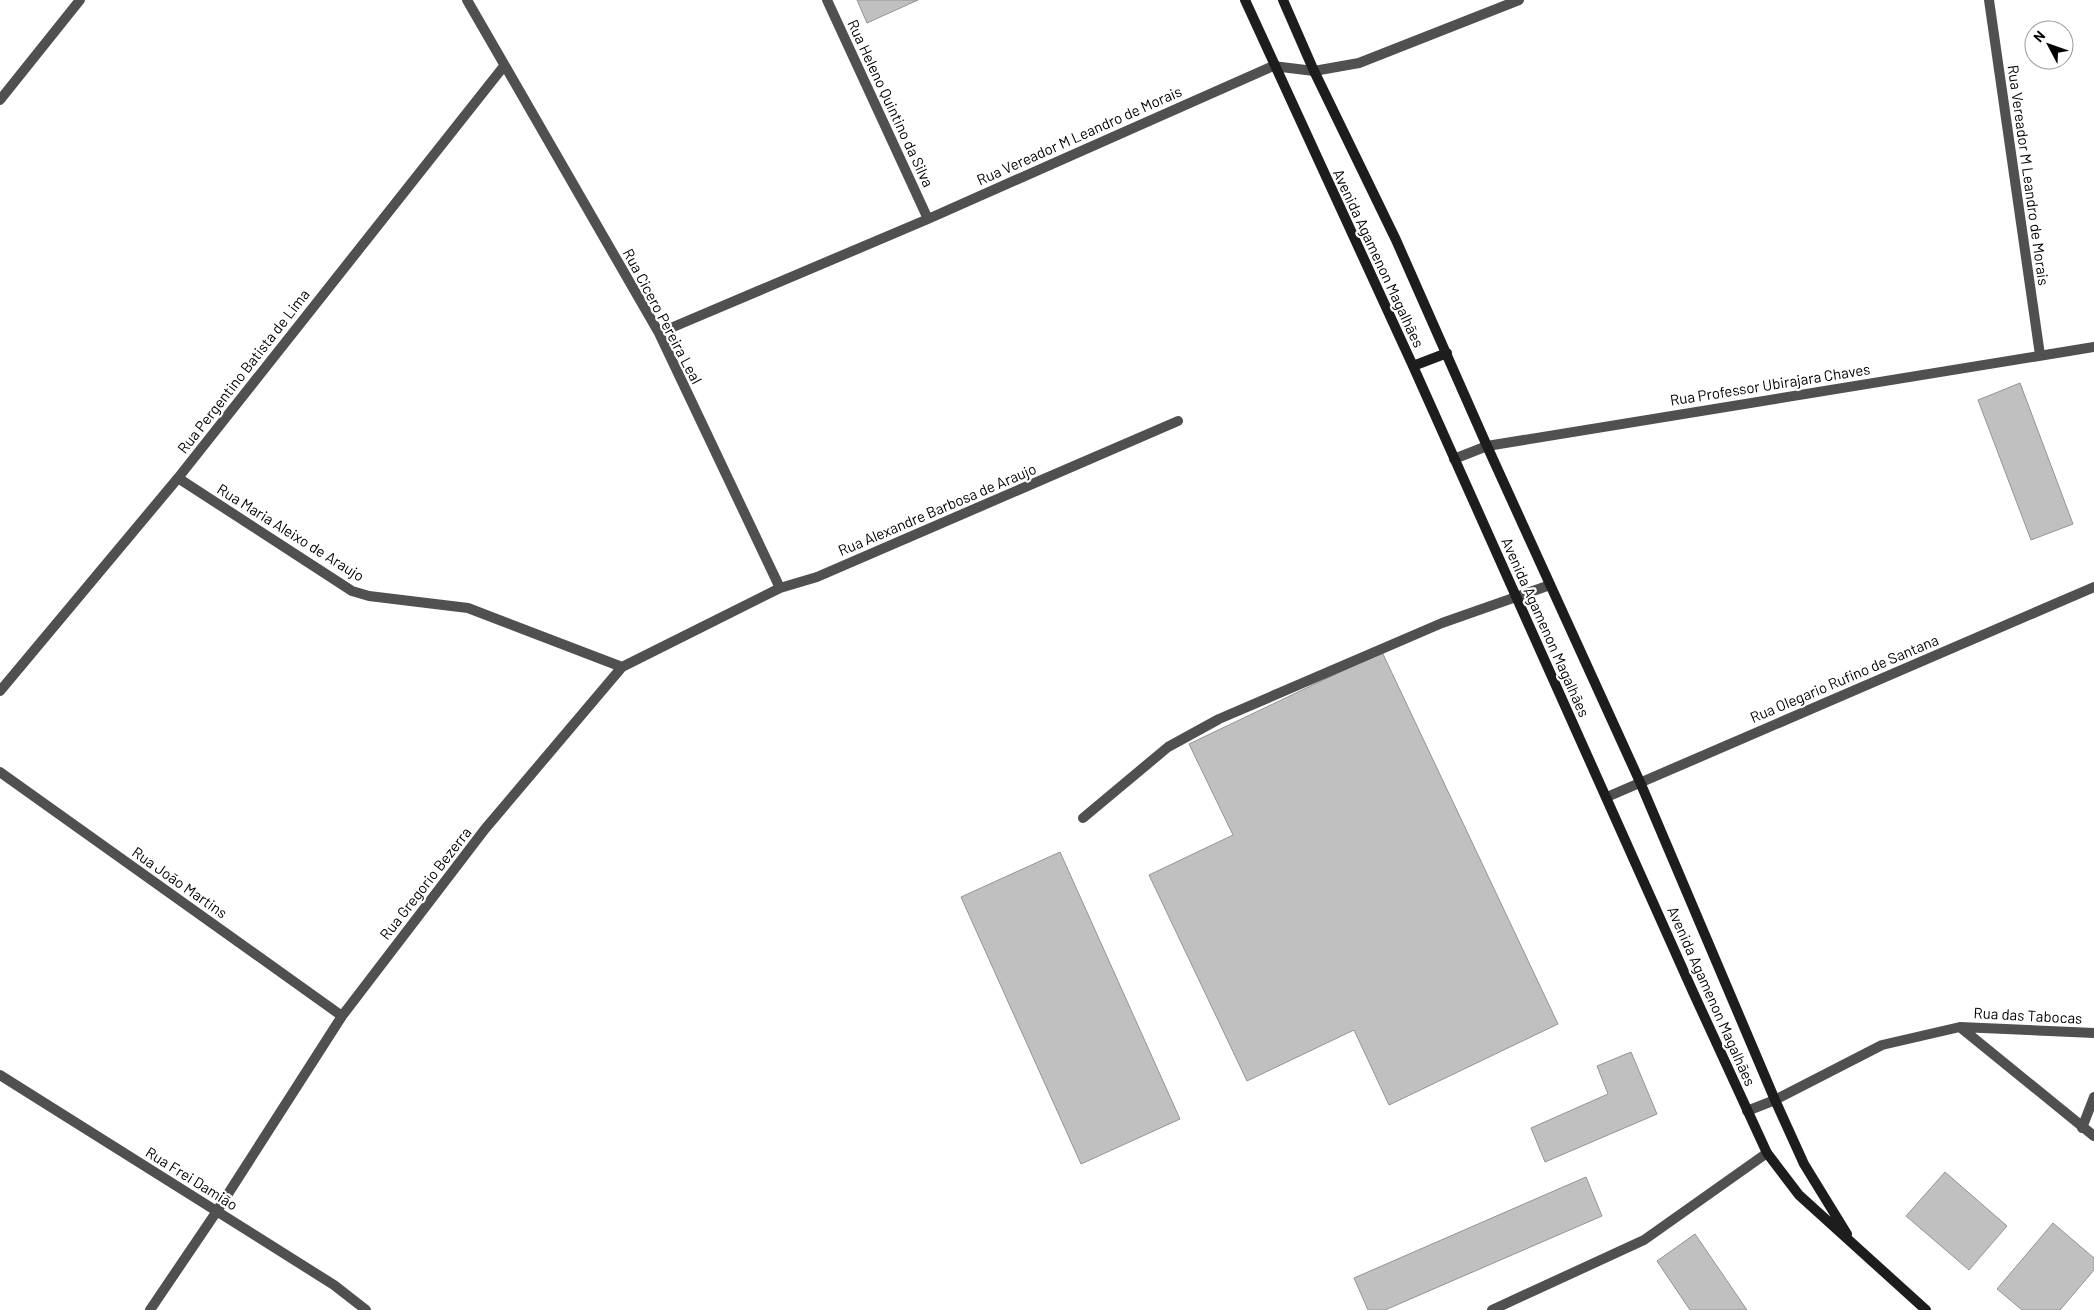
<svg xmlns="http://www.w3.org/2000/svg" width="2094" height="1310" font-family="Barlow,sans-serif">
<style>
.building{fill:#c0c0c0;stroke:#949494}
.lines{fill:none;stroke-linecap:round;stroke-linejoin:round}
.lane{stroke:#505050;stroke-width:10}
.street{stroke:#505050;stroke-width:10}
.secondary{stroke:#1d1d1d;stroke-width:10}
.labels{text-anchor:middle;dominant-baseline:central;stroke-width:4.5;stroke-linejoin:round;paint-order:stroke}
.street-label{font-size:15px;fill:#000;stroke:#fff}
</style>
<rect width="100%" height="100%" fill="#fff"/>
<path class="building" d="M 857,0 L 918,0 L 867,23 Z
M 2020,383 L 2073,524 L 2031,540 L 1978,400 Z
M 1382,652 L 1558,1024 L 1389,1105 L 1354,1030 L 1247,1081 L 1149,875 L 1233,835 L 1189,744 Z
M 1060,852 L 1180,1119 L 1081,1164 L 961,897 Z
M 1631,1052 L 1657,1114 L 1545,1162 L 1531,1128 L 1608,1094 L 1597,1066 Z
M 1945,1172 L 2007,1226 L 1969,1270 L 1906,1216 Z
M 1586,1177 L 1602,1216 L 1385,1310 L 1368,1310 L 1354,1278 Z
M 2053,1223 L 2094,1258 L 2094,1270 L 2060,1310 L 2022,1310 L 1997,1289 Z
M 1695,1234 L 1747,1310 L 1690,1310 L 1657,1261 Z"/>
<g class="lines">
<path class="lane" d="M 1083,818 L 1168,747 L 1219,719 L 1442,623 L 1550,585
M 1492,1310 L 1644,1240 L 1767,1153"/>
<path class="street" d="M 467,0 L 659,333 L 780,588
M 827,0 L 928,219
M 1989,0 L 2040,355
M 0,100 L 80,0
M 659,333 L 928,219 L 1273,66 L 1314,71 L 1359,63 L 1519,0
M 1454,459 L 1487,446 L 2094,347
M 178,478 L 352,591 L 369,596 L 468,608 L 622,667
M 0,691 L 178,478 L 504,66
M 0,772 L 342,1016
M 1607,797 L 2094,587
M 1960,1027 L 2094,1136
M 0,1075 L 334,1285 L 366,1310
M 1747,1111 L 1775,1100 L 1882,1045 L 1960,1027 L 2094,1033
M 2082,1128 L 2094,1097
M 150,1310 L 217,1211 L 342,1016 L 485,829 L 622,667 L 780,588 L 817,577 L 1178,421"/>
<path class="secondary" d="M 1245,0 L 1413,366 L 1693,992 L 1767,1153 L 1799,1195 L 1926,1310
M 1283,0 L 1314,71 L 1396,240 L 1487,446 L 1640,782 L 1775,1100 L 1804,1164 L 1847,1234
M 1413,366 L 1447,353"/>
</g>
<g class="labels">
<g class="street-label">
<text transform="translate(891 103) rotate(65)">Rua Heleno Quintino da Silva</text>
<text transform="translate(1079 135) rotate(-24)">Rua Vereador M Leandro de Morais</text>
<text transform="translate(2029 175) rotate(82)">Rua Vereador M Leandro de Morais</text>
<text transform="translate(1379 258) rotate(65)">Avenida Agamenon Magalhães</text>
<text transform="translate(663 316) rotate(62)">Rua Cicero Pereira Leal</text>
<text transform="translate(243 371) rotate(-52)">Rua Pergentino Batista de Lima</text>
<text transform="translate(1770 384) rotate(-9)">Rua Professor Ubirajara Chaves</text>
<text transform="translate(937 509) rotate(-23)">Rua Alexandre Barbosa de Araujo</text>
<text transform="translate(291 532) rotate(32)">Rua Maria Aleixo de Araujo</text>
<text transform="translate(1546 627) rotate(66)">Avenida Agamenon Magalhães</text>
<text transform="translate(1844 678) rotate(-23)">Rua Olegario Rufino de Santana</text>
<text transform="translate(180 882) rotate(35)">Rua João Martins</text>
<text transform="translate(425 883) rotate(-52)">Rua Gregorio Bezerra</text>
<text transform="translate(1712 996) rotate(66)">Avenida Agamenon Magalhães</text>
<text transform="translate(2028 1015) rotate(3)">Rua das Tabocas</text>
<text transform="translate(192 1178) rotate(32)">Rua Frei Damião</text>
</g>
</g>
<g transform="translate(2049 45) rotate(311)"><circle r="24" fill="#ffffff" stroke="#999999"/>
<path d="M0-4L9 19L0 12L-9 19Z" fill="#000000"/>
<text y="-8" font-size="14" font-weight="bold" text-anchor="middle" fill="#000000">N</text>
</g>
</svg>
